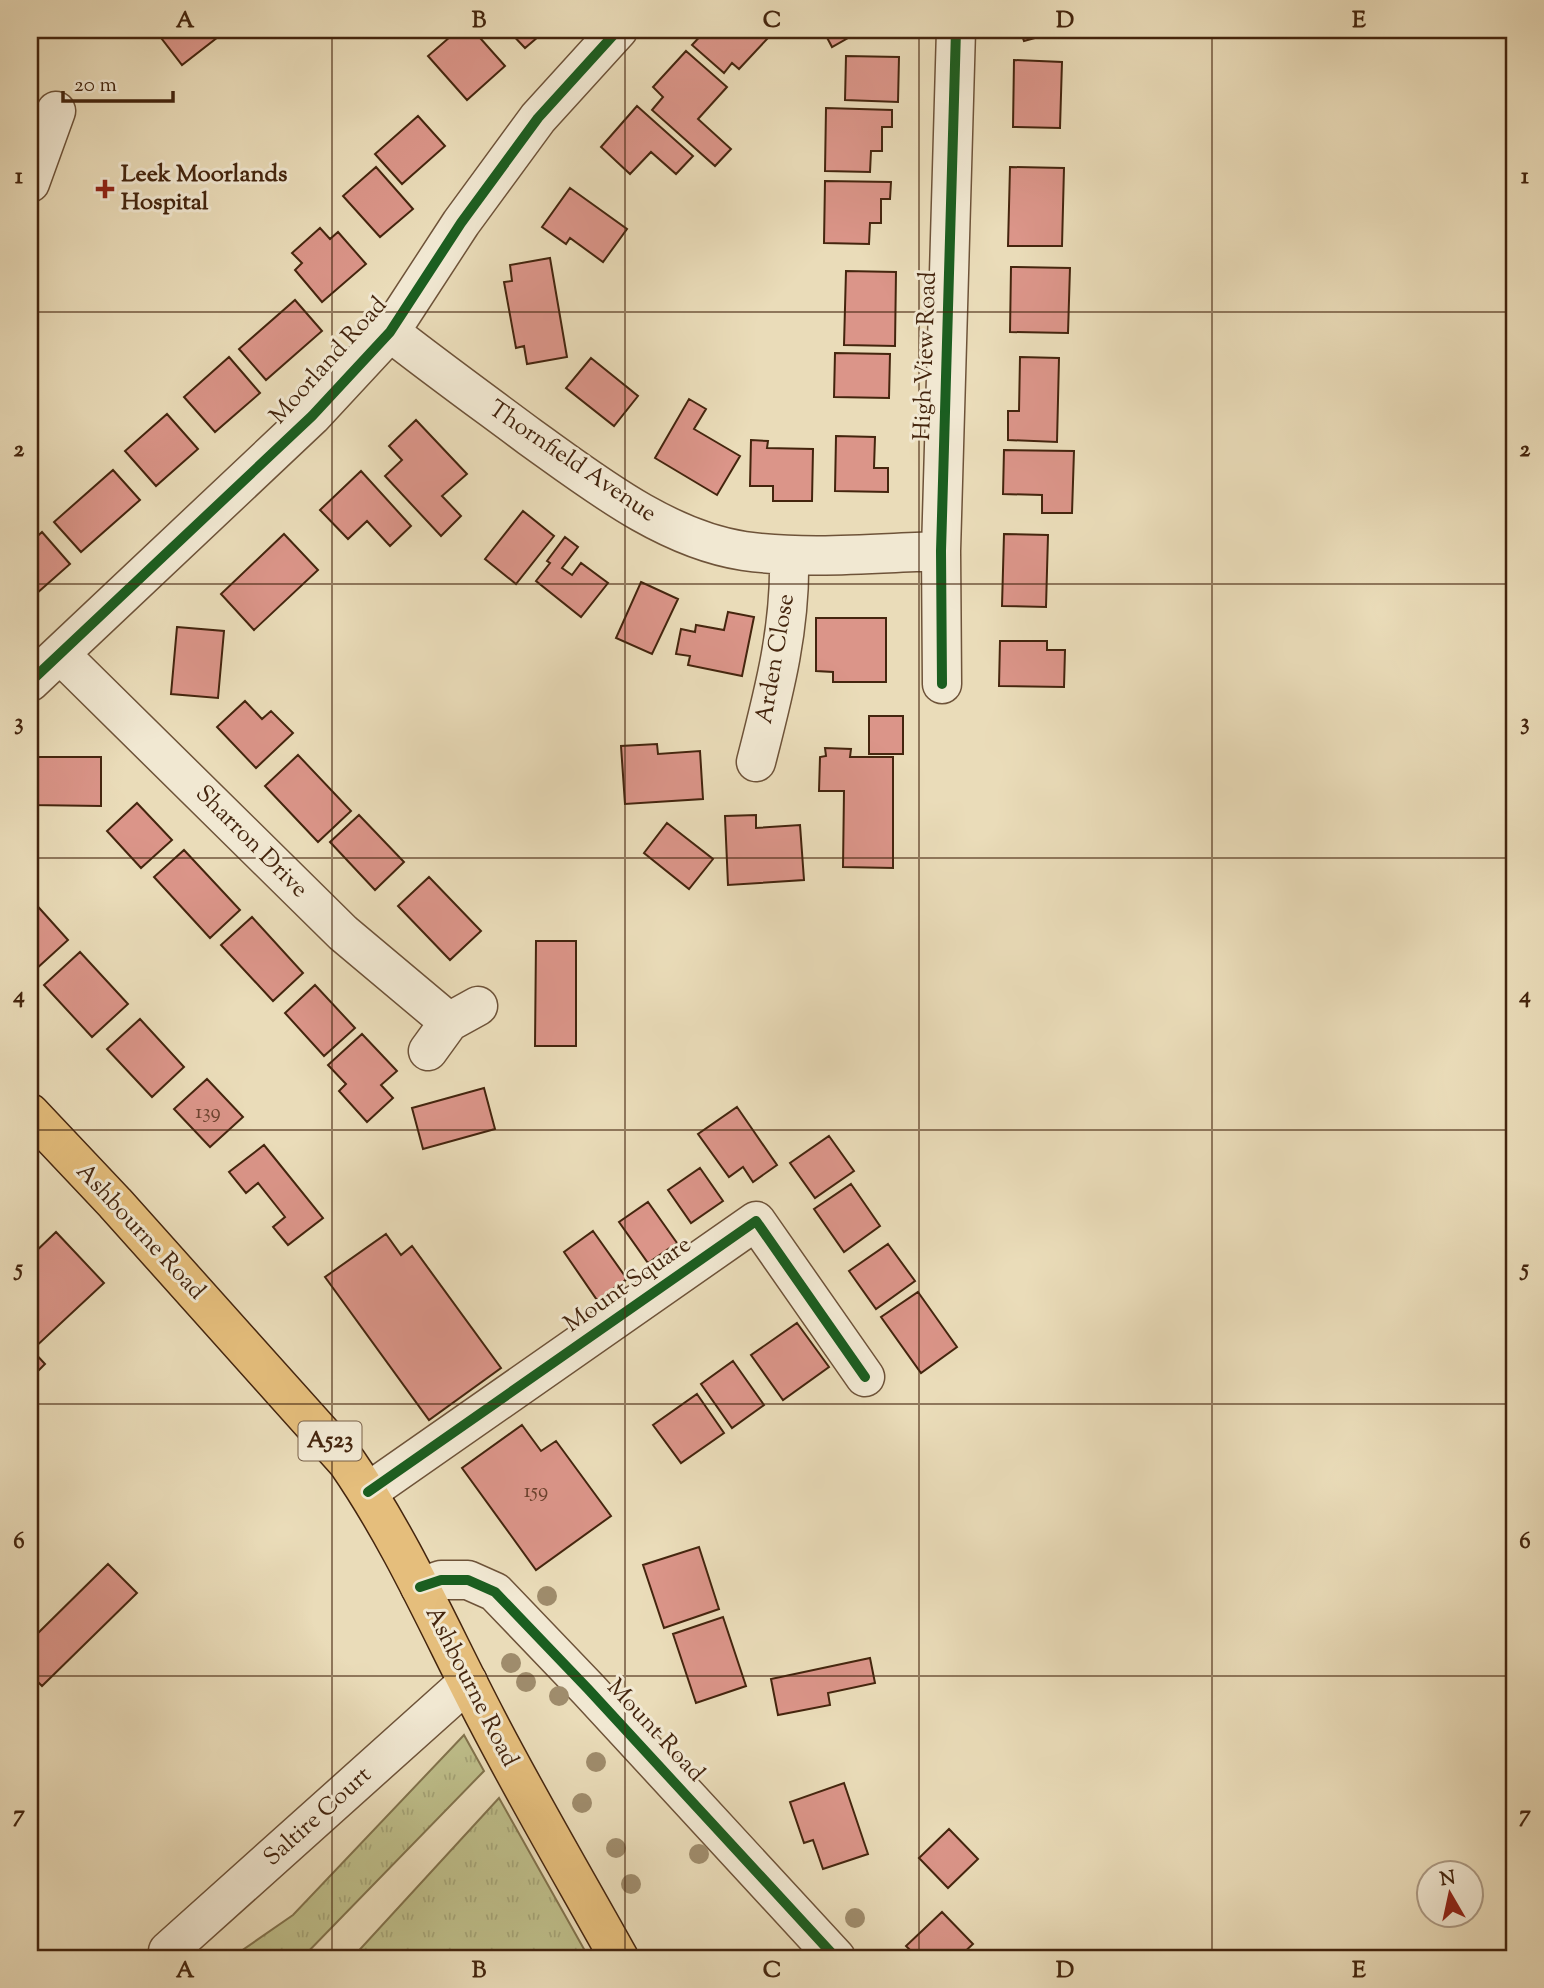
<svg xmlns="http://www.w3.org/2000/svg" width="1544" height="1988" font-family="'Sorts Mill Goudy',serif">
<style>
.grass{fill:url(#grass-tufts);stroke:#81724c;stroke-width:2}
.building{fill:#db9589;stroke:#44250e;stroke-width:2}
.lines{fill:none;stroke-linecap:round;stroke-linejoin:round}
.minor-casing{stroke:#6e5339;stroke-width:41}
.highway-casing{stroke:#44250e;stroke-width:41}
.minor{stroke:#f1e8d2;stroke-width:38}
.highway{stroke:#e5be7c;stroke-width:38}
.cycleway-casing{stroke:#f1e8d2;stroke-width:15}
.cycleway{stroke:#1b5e20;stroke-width:10}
.tree{fill:#9f8c6c}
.grid{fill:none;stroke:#44250e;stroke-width:2;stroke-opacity:0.55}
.poi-dot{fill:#8f2418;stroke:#f1e8d2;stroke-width:2.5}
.labels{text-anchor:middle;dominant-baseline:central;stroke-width:6;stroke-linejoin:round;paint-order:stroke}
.number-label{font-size:21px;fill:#6a412d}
.shield{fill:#f1e8d2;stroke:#786049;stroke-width:2}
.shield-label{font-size:23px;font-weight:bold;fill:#44250e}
.poi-label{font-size:24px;font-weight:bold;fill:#44250e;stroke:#f1e8d2;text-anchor:start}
.street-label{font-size:24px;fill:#44250e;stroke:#f1e8d2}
.neatline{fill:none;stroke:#44250e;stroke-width:2.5}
.grid-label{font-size:23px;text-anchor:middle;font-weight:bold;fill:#44250e}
</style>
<defs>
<pattern id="grass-tufts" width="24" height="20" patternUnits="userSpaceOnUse" patternTransform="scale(1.75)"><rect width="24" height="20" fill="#bebe8a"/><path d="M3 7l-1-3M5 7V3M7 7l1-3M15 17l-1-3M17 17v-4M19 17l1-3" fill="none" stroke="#a4a376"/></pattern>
</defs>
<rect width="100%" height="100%" fill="#eadcb9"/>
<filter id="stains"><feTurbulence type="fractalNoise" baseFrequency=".00286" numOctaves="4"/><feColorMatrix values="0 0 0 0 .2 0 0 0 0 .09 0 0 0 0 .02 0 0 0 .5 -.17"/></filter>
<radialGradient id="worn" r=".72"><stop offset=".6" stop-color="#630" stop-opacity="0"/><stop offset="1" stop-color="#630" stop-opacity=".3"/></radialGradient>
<path class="grass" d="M 464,1735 L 484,1771 L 302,1958 L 231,1958 L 293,1915 Z
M 499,1798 L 589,1958 L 352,1958 Z"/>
<path class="building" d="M 155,30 L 227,30 L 182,65 Z
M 458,30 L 473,30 L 505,66 L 467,100 L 428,56 Z
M 508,30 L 544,30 L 545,31 L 525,48 Z
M 706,30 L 762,30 L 760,32 L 767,39 L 739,69 L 732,63 L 724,73 L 692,45 Z
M 823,30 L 862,30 L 832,47 Z
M 1020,30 L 1064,30 L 1024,41 Z
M 686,51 L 727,87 L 698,119 L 731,149 L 715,166 L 652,110 L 663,97 L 653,87 Z
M 846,56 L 899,57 L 898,102 L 845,100 Z
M 1014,60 L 1062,62 L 1060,128 L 1013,127 Z
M 637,106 L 693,156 L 676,174 L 651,152 L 630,174 L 601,147 Z
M 826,108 L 892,110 L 892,127 L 882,127 L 882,151 L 871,151 L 870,172 L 825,171 Z
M 418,116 L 445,146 L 402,184 L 375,154 Z
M 376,167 L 413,209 L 380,237 L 343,196 Z
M 1010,167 L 1064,168 L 1062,246 L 1008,246 Z
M 825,181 L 891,182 L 890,199 L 881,199 L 881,223 L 870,223 L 869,244 L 824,243 Z
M 570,188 L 627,229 L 603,262 L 570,238 L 566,244 L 542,227 Z
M 320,228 L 330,239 L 338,232 L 366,264 L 322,302 L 295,270 L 302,263 L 292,253 Z
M 550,258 L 567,357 L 527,364 L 524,346 L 516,348 L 504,282 L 512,281 L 510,265 Z
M 1011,267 L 1070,268 L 1068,333 L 1010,332 Z
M 846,271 L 896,272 L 895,346 L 844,345 Z
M 295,300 L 322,331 L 266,380 L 239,349 Z
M 835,353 L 890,354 L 889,398 L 834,397 Z
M 229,357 L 260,393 L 215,432 L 184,397 Z
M 1020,357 L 1059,358 L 1057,442 L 1008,440 L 1008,411 L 1019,411 Z
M 591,358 L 638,396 L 614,426 L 566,388 Z
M 689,399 L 706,409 L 694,429 L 740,456 L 717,495 L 655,458 Z
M 167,414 L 198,449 L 156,486 L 125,451 Z
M 416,420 L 467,474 L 442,496 L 461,516 L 441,536 L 385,476 L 402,460 L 389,446 Z
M 836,436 L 875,437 L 874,468 L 888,468 L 888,492 L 835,491 Z
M 751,440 L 768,441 L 767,448 L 813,449 L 812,501 L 773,501 L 773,486 L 750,486 Z
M 1004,450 L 1074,451 L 1072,513 L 1042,513 L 1042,495 L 1003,494 Z
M 113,470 L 140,500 L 81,552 L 54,522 Z
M 361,471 L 411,526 L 390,546 L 367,521 L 348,539 L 320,510 Z
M 523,511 L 554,536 L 516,584 L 485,559 Z
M 42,532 L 70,564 L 36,594 L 30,586 L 30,543 Z
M 284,534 L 318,570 L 254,630 L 221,594 Z
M 1004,534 L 1048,535 L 1046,607 L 1002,606 Z
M 565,537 L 578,547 L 562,568 L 572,575 L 581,563 L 608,583 L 581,617 L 536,581 L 550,563 L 547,561 Z
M 641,582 L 678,599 L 652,654 L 616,638 Z
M 728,612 L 754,617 L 742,676 L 688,665 L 690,656 L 676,654 L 681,629 L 695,632 L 696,625 L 724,630 Z
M 816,618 L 886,618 L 886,682 L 833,682 L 833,672 L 816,671 Z
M 177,627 L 224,631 L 218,698 L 171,694 Z
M 1000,641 L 1047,641 L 1047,650 L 1065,650 L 1064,687 L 999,686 Z
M 245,701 L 262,719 L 271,711 L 293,733 L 256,768 L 217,727 Z
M 869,716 L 903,716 L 903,754 L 869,754 Z
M 657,744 L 658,754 L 700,751 L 703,799 L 625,804 L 621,746 Z
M 825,748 L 851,749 L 850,757 L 893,757 L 893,868 L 843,867 L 844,791 L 819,791 L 820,757 L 826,756 Z
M 298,755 L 351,811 L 318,842 L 265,786 Z
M 30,757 L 101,757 L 101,806 L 30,805 Z
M 137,803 L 172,840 L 141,868 L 107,831 Z
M 359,815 L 404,862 L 375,890 L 330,842 Z
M 756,815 L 756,828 L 800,825 L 804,880 L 728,885 L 725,816 Z
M 667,823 L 713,859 L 689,889 L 644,853 Z
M 184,850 L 240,910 L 210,938 L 154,877 Z
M 429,877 L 481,931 L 450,960 L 398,906 Z
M 32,900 L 68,940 L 35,970 L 30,964 L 30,902 Z
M 252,917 L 303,973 L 273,1001 L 221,945 Z
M 536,941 L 576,941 L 576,1046 L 535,1046 Z
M 80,952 L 128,1004 L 92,1037 L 44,985 Z
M 315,985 L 355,1028 L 324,1056 L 285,1013 Z
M 140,1019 L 184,1067 L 152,1097 L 107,1049 Z
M 362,1034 L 397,1071 L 381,1085 L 393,1098 L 367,1122 L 339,1091 L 346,1084 L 328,1065 Z
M 207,1079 L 243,1117 L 210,1147 L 174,1109 Z
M 484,1088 L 495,1129 L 423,1149 L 412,1108 Z
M 737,1107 L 777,1165 L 753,1182 L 743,1167 L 729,1177 L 698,1134 Z
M 829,1136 L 854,1171 L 815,1198 L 790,1163 Z
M 264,1145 L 323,1218 L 288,1245 L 273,1227 L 285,1217 L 258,1183 L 246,1193 L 229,1172 Z
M 700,1168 L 723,1201 L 691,1223 L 668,1190 Z
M 851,1184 L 880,1226 L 844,1252 L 814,1209 Z
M 648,1202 L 677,1243 L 648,1263 L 619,1222 Z
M 593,1231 L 627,1279 L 597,1300 L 564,1252 Z
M 56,1232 L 104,1283 L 32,1350 L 45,1364 L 30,1379 L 30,1257 Z
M 386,1234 L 401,1255 L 412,1246 L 501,1368 L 429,1420 L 325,1277 Z
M 888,1244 L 915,1281 L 876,1309 L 849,1271 Z
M 918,1292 L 957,1347 L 921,1373 L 881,1317 Z
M 797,1323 L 829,1367 L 783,1400 L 751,1355 Z
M 733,1361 L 764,1405 L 732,1428 L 701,1384 Z
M 697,1394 L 724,1433 L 681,1463 L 653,1425 Z
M 522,1425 L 541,1451 L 556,1441 L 611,1516 L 536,1570 L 462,1468 Z
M 699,1547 L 719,1609 L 664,1628 L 643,1565 Z
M 108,1564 L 137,1593 L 42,1686 L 30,1674 L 30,1641 Z
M 723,1617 L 746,1686 L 696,1703 L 673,1634 Z
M 870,1658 L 875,1683 L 828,1693 L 830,1705 L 778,1715 L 771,1679 Z
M 844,1783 L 868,1854 L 823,1869 L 813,1840 L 804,1843 L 790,1802 Z
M 949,1829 L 978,1859 L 948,1888 L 919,1858 Z
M 942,1912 L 973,1944 L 958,1958 L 918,1958 L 906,1946 Z"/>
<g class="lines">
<defs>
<path id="minor" d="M 30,183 L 56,111
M 390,332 C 436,368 483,402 530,437 C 593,482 665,539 744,551 C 808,560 876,553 941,551
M 61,655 L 343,933 L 449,1022
M 30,682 L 312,416 L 390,332 L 461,223 L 538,118 L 618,30
M 942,684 L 941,551 L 956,30
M 756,762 C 774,692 791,628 789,555
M 428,1051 L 449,1022 L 478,1006
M 368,1492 L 756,1221 L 865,1377
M 420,1587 L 441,1580 L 468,1580 L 495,1592 L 588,1689 L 836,1958
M 168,1951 L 468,1682"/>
<path id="highway" d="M 30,1113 L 115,1203 L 347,1462 C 403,1543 442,1634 487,1720 C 529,1801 575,1879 619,1958"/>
</defs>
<use href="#minor" class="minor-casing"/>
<use href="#highway" class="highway-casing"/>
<use href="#minor" class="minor"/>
<use href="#highway" class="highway"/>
<defs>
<path id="cycleway" d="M 30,682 L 312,416 L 390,332 L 461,223 L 538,118 L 618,30
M 942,684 L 941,551 L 956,30
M 368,1492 L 756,1221 L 865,1377
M 420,1587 L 441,1580 L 468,1580 L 495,1592 L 588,1689 L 836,1958"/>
</defs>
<use href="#cycleway" class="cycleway-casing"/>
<use href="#cycleway" class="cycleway"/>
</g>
<g class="tree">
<circle cx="547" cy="1596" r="10"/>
<circle cx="511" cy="1663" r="10"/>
<circle cx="526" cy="1682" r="10"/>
<circle cx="559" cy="1696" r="10"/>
<circle cx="596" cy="1762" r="10"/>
<circle cx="582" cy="1803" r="10"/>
<circle cx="616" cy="1848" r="10"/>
<circle cx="699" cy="1854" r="10"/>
<circle cx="631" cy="1884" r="10"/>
<circle cx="855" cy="1918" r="10"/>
</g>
<path class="grid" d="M 332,30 L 332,1958M 625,30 L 625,1958M 919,30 L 919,1958M 1212,30 L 1212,1958M 30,312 L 1514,312M 30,584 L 1514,584M 30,858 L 1514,858M 30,1130 L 1514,1130M 30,1404 L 1514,1404M 30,1676 L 1514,1676"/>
<path class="poi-dot" d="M101.5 178.5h7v7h7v7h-7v7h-7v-7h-7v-7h7z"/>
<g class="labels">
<g class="number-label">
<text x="208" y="1113">139</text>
<text x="536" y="1492">159</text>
</g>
<rect class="shield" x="298.5" y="1421.5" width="63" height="39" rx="5"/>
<g class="shield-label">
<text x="330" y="1441">A523</text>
</g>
<g class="poi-label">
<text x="121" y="175">Leek Moorlands<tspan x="121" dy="28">Hospital</tspan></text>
</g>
<g class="street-label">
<text transform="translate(926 356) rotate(-88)">High View Road</text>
<text transform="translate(329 361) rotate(-48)">Moorland Road</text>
<text transform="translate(572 462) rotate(34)">Thornfield Avenue</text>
<text transform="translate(776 659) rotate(-80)">Arden Close</text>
<text transform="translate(251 842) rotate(45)">Sharron Drive</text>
<text transform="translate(140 1232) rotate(47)">Ashbourne Road</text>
<text transform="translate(628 1285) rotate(-35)">Mount Square</text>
<text transform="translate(471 1687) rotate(63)">Ashbourne Road</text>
<text transform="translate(655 1731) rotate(47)">Mount Road</text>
<text transform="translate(318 1817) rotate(-42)">Saltire Court</text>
</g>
</g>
<rect width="1544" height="1988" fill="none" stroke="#eadcb9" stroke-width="77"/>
<g transform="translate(1450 1894) rotate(351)"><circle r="33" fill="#f1e8d2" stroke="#ac9a84" stroke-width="2"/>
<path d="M0-5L12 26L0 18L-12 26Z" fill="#8f2418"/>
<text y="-10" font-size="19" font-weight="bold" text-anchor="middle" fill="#44250e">N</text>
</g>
<path d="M63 91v10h110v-10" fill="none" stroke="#44250e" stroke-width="3.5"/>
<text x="74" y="91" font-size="21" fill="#44250e" stroke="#f1e8d2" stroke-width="5" paint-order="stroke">20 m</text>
<rect x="38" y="38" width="1468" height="1912" class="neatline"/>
<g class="grid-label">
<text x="185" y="27">A</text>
<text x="479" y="27">B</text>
<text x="772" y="27">C</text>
<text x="1065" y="27">D</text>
<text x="1359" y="27">E</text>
<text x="19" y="183">1</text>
<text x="1525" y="183">1</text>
<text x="19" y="456">2</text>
<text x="1525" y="456">2</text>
<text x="19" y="729">3</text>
<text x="1525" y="729">3</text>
<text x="19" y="1002">4</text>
<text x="1525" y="1002">4</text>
<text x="19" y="1275">5</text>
<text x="1525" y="1275">5</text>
<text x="19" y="1548">6</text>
<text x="1525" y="1548">6</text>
<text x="19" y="1821">7</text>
<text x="1525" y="1821">7</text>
<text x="185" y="1977">A</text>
<text x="479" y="1977">B</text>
<text x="772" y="1977">C</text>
<text x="1065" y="1977">D</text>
<text x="1359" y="1977">E</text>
</g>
<rect width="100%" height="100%" filter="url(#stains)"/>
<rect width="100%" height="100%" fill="url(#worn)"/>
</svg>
